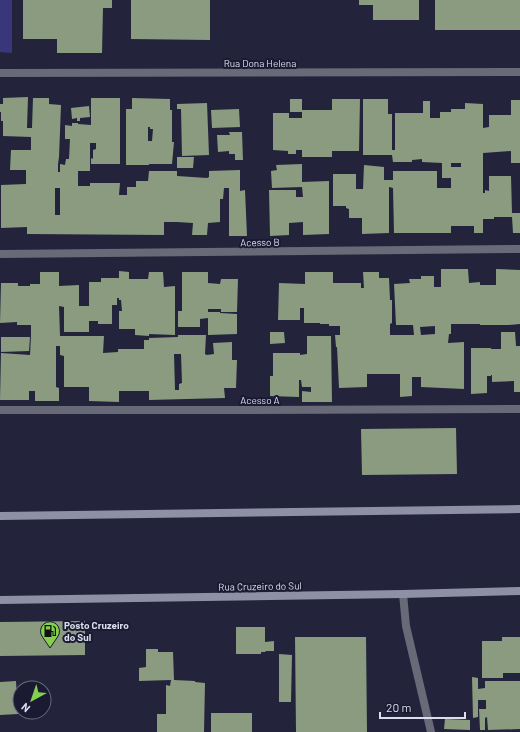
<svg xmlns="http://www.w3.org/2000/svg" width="520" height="732" font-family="Barlow,sans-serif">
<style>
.green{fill:#39377a}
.building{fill:#8a9b80;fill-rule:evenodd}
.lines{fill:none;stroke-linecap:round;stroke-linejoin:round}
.minor{stroke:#696a77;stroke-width:8}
.secondary{stroke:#8e90a5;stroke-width:8}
.labels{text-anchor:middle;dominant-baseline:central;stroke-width:4;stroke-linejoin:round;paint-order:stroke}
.street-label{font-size:10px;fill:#dcdeee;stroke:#1a1a32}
.poi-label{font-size:10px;font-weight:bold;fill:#dcdeee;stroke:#1a1a32;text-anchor:start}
</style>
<rect width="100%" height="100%" fill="#23243c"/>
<path class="green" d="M 0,0 L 12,0 L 12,53 L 0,52 Z"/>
<path class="building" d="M 23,0 L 112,0 L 112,8 L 103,8 L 102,53 L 57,53 L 57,39 L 23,39 Z
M 131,0 L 210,0 L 210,40 L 131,39 Z
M 359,0 L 419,0 L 419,20 L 373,20 L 373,5 L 359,5 Z
M 435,0 L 520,0 L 520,30 L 435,30 Z
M 28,97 L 27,128 L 32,128 L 33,98 L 49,98 L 49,104 L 61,105 L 59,157 L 58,164 L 58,172 L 60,172 L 60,164 L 65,165 L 66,159 L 69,159 L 70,139 L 65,139 L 65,125 L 72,126 L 72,123 L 78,123 L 78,124 L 91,125 L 91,98 L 120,98 L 120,164 L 91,164 L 91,158 L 93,159 L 93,150 L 96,149 L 96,143 L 90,143 L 90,171 L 78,171 L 78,186 L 90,186 L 90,183 L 120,183 L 119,195 L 127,195 L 127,187 L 136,187 L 136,181 L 148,181 L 149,171 L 177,171 L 177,176 L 207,178 L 209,177 L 209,171 L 240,170 L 240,191 L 245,190 L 247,236 L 229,236 L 229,188 L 224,188 L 223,199 L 220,199 L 220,222 L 208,223 L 207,235 L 192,235 L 193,223 L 177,222 L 164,222 L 164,235 L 27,234 L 27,227 L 1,228 L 1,185 L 26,184 L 26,170 L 10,170 L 11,150 L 31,150 L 31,137 L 3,136 L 3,121 L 1,121 L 1,112 L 0,112 L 0,104 L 3,104 L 3,98 ZM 55,188 L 60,188 L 60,215 L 55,215 Z
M 132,98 L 170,99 L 170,110 L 172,110 L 172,142 L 174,142 L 172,164 L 149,164 L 149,165 L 126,165 L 126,109 L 132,109 ZM 148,127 L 150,127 L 150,129 L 153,129 L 152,141 L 148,141 Z
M 290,99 L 302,99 L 302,110 L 332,110 L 332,99 L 360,99 L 359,151 L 332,151 L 332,157 L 302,157 L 302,150 L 296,150 L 296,154 L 288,154 L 288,151 L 273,150 L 273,113 L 289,113 L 289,118 L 302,118 L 302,112 L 290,112 Z
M 363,99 L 388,99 L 388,114 L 392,114 L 392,150 L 395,150 L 395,113 L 423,113 L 423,101 L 430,101 L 430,118 L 440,118 L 440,112 L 451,112 L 451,109 L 465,109 L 465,103 L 483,104 L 483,128 L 489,127 L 489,115 L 511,115 L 511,100 L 520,100 L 520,163 L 511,163 L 511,151 L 483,153 L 483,193 L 485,193 L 485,190 L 489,191 L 489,176 L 511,176 L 512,213 L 520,213 L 520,233 L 513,233 L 512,217 L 494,217 L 494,219 L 483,219 L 483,233 L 474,233 L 474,226 L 451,226 L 451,233 L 394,233 L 393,188 L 389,187 L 389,233 L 362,234 L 362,218 L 349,218 L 349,209 L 346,208 L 346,206 L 333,206 L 333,174 L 356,174 L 356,189 L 363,189 L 364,165 L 384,167 L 384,180 L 393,180 L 393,171 L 437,171 L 437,188 L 451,188 L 451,178 L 442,178 L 442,163 L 422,162 L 422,159 L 412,160 L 412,162 L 393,162 L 392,155 L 363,155 ZM 451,163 L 461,163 L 461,167 L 451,167 Z
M 207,103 L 209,155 L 182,156 L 181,109 L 177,109 L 177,104 Z
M 89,106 L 90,117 L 80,118 L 80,121 L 77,121 L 77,118 L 72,119 L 71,108 Z
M 239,109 L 240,127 L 212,128 L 211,110 Z
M 229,132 L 242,132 L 243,160 L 235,160 L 235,154 L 229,154 L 229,151 L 218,152 L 217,135 L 230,135 Z
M 177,157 L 194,157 L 193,168 L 177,168 Z
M 302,164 L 302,182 L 329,181 L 329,234 L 303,235 L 303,222 L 289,223 L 289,235 L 270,236 L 269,190 L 296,190 L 296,197 L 303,197 L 302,187 L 272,188 L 271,171 L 277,170 L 276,165 Z
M 441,269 L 468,269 L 469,283 L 480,282 L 480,285 L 496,285 L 496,269 L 520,270 L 520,324 L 509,325 L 480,325 L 480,324 L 451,324 L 451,334 L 449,334 L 448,343 L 464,342 L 464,389 L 421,387 L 421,377 L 412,377 L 412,396 L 400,397 L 400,374 L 367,374 L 367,387 L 339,388 L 337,347 L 336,347 L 335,335 L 340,335 L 340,326 L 329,326 L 329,324 L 320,324 L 320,323 L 304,323 L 304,308 L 300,308 L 300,320 L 278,320 L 279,283 L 305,284 L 305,272 L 333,272 L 333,283 L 361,283 L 361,288 L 364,288 L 363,272 L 379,272 L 379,278 L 389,278 L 390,300 L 392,300 L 392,323 L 390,324 L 390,335 L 414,335 L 413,325 L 396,325 L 394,284 L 410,283 L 409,279 L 421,279 L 421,276 L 434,276 L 434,287 L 441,287 ZM 435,326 L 435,334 L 421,335 L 420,327 Z
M 119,271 L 129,272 L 129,279 L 148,279 L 149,272 L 163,272 L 164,287 L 175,286 L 175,335 L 149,334 L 149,336 L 135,335 L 135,329 L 119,329 L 119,311 L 122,311 L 121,300 L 119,300 L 119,298 L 117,298 L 117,305 L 112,305 L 112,324 L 98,324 L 98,321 L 89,321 L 89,332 L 64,332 L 64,307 L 59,306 L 60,336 L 104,336 L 103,353 L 118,352 L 118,349 L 144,349 L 144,340 L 149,340 L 149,338 L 178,337 L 178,335 L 206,335 L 205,354 L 207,355 L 214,354 L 213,343 L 232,342 L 232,360 L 237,360 L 236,388 L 224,388 L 225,398 L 149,400 L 149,391 L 119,391 L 119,402 L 89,401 L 89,387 L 64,387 L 64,356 L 60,355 L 60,346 L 56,346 L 56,387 L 59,388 L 59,401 L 35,401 L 35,391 L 29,391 L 29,400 L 0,400 L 1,353 L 30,355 L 31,336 L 31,325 L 17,325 L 17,322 L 0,323 L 1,283 L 18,283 L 18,286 L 30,286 L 30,284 L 40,284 L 40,272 L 59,272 L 59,286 L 79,285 L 79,306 L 89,306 L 89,282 L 101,282 L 101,278 L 119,278 ZM 174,354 L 181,354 L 182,383 L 179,384 L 179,390 L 175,390 Z
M 182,272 L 208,272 L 208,283 L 220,284 L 221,279 L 238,279 L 237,312 L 221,312 L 221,309 L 208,309 L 208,312 L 220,312 L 220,313 L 237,314 L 237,334 L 208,335 L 208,318 L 200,319 L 200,327 L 178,327 L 178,311 L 182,311 Z
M 270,332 L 284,332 L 285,343 L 270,344 Z
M 501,332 L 515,332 L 516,346 L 520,346 L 520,392 L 514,392 L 514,381 L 492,382 L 492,375 L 491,375 L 491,376 L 487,376 L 487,393 L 471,394 L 471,348 L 491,348 L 491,349 L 501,349 Z
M 307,336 L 331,336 L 332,402 L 302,402 L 302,391 L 311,392 L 311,387 L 302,387 L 301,380 L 299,380 L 299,397 L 270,396 L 270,376 L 273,376 L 273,353 L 300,353 L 300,355 L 307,354 Z
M 1,337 L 30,337 L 29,351 L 1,352 Z
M 456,428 L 457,474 L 362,475 L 361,429 Z
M 85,621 L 85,655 L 0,656 L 0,622 Z
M 236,627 L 265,627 L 265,642 L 274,641 L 274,651 L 266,651 L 265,652 L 261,652 L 261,654 L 236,654 Z
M 295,637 L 366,637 L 367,732 L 296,732 Z
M 502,637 L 520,637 L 520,673 L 503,673 L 503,678 L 482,678 L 482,641 L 502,641 Z
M 146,649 L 158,649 L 158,652 L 173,652 L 174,680 L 195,681 L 195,682 L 205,683 L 204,732 L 157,732 L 157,714 L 166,714 L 166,685 L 170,686 L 171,680 L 139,681 L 139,668 L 146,667 Z
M 279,654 L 292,655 L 291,702 L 279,702 Z
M 472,677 L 478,678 L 478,689 L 485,688 L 485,681 L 520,681 L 520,729 L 488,730 L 487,717 L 485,718 L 485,730 L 480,730 L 479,709 L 486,709 L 486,700 L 478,700 L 478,717 L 473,718 Z
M 16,681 L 18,714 L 0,715 L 0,682 Z
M 211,713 L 252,713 L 252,732 L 211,732 Z
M 445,719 L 470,720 L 470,730 L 444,729 Z"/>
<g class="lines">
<path class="minor" d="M 0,73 L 520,72
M 0,254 L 520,249
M 0,410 L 255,410 L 520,409
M 403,594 L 406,626 L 431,732"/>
<path class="secondary" d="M 0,516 L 520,509
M 0,600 L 403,594 L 520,591"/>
</g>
<defs>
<symbol id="fuel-pin" viewBox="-11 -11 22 30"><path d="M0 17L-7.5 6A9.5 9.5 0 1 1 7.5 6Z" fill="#83d04e" stroke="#1a1a32"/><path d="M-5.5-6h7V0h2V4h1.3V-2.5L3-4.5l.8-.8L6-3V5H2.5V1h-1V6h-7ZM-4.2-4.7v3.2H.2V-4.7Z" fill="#111"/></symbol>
</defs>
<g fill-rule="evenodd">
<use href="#fuel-pin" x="39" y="620" width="22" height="30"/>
</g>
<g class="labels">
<g class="street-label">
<text x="260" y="63">Rua Dona Helena</text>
<text transform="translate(260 242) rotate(-1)">Acesso B</text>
<text x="260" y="400">Acesso A</text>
<text transform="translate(260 586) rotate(-1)">Rua Cruzeiro do Sul</text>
</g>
<g class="poi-label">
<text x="64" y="625">Posto Cruzeiro<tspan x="64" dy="12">do Sul</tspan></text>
</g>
</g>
<g transform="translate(32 700) rotate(220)"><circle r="19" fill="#1a1a32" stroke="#68687d"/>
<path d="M0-3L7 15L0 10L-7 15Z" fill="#83d04e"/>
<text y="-6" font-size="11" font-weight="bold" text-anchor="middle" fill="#dcdeee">N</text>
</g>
<path d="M380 712v6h85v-6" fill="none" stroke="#dcdeee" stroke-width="2"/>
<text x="386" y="712" font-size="12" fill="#dcdeee" stroke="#1a1a32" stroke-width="3" paint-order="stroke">20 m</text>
</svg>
